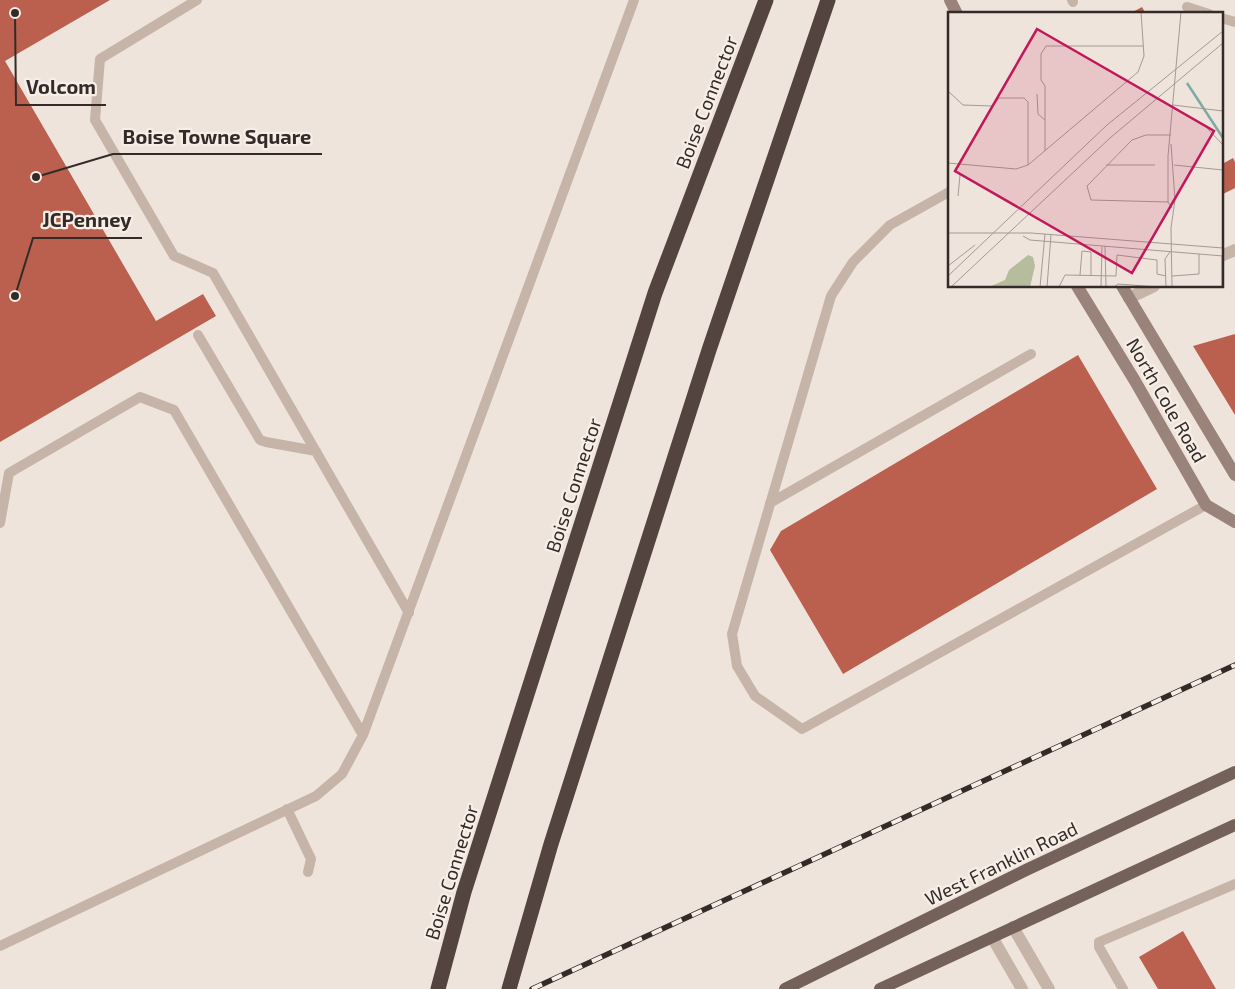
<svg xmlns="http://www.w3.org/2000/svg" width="1235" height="989" font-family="'Exo 2',sans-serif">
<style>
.building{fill:#bb604e}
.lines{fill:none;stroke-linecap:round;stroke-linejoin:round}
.service{stroke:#c6b4a8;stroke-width:10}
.minor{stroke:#c6b4a8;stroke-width:12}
.secondary{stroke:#9a837a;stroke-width:12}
.primary{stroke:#74615a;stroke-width:12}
.motorway{stroke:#544440;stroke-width:15}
.rail-casing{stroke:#342b28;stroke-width:5.5}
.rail{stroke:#f7efe7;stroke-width:4;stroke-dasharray:11;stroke-linecap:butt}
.labels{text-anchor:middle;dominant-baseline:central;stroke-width:4.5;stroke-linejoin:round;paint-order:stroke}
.street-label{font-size:19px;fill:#342b28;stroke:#f7efe7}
.inset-river{fill:none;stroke:#7daaa8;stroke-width:2.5}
.inset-road{fill:none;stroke:#a49a93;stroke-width:1}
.view{fill:#c2185b;fill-opacity:0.15;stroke:#c2185b;stroke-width:2.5}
.inset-edge{fill:none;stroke:#342b28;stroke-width:2.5}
.leader{fill:none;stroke:#342b28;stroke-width:2}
.callout-dot{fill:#342b28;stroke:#f7efe7;stroke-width:2}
.callout-label{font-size:20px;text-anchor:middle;font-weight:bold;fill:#342b28;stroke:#f7efe7;stroke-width:4.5;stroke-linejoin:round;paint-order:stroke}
</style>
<rect width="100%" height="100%" fill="#efe4db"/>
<path class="building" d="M 0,0 L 110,0 L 5,61 L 156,321 L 203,294 L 216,316 L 0,442 Z
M 1142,7 L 1146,14 L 1129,14 Z
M 1221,157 L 1224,163 L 1233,158 L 1235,162 L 1235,188 L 1221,195 Z
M 1235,334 L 1235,415 L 1193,346 Z
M 1078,355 L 1157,489 L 843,674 L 770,550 L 781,531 Z
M 1183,931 L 1216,989 L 1158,989 L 1139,957 Z"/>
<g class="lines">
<path class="service" d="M 197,0 L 100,59 L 95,120 L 174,256 L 213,273 L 409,613
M 1072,0 L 1073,2
M 1187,7 L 1209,14
M 1221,18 L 1235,22
M 949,192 L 890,225 L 853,262 L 831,296 L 732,634 L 737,666 L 755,696 L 802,729 L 1206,505
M 198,335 L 260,440 L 266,442 L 316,451
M 770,503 L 1031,354
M 0,523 L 9,473 L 140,397 L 174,410 L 363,735
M 287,809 L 311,859 L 308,872
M 0,946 L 316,796 L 342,774 L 363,735 L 634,0
M 1123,989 L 1099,947 L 1099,942 L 1235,884"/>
<path class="minor" d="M 1221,256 L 1235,250
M 1129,298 L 1154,286
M 1013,927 L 1049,989
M 992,937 L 1022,989"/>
<path class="secondary" d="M 950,0 L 957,14
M 1077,286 L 1135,381 L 1206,505 L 1235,522
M 1122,286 L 1235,475"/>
<path class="primary" d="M 785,989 L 1026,870 L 1235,772
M 880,989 L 1235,825"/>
<path class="motorway" d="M 438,989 L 464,892 L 655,293 L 766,0
M 509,989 L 551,844 L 709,350 L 828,0"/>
<defs>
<path id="rail" d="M 532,989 L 1235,665"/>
</defs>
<use href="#rail" class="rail-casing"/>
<use href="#rail" class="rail"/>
</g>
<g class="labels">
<g class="street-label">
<text transform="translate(706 102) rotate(-69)">Boise Connector</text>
<text transform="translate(1167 400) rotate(60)">North Cole Road</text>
<text transform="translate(573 485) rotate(-72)">Boise Connector</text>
<text transform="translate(1001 863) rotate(-26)">West Franklin Road</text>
<text transform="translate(451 872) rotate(-73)">Boise Connector</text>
</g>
</g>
<g transform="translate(948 12)">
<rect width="275" height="275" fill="#efe4db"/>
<path d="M 80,243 L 85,245 L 87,254 L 82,275 L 41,275 L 57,268 L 61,258 Z" fill="#b5bd9d"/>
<path class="inset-river" d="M 239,71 L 275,126"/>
<path class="inset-road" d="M 0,79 L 15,93 L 44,94 L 51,86 L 76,86 L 80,90 L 80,153M 89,82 L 90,102 L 97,108M 225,93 L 275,99M 259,116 L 275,133M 223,132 L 227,188 L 223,216 L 224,275M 97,139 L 97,74 L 93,68 L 93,42 L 98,34 L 195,34M 0,151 L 68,157 L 80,153 L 190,60 L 196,44 L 193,0M 158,153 L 207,153M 226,153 L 275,158M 10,184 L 12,163M 220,190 L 143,188 L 139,174 L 184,128 L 198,123 L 223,123M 224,196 L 220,190 L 220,144 L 233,0M 0,221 L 83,221 L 275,236M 75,224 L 82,228 L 275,244M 157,234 L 158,275M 0,254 L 27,233M 132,263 L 134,239 L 143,240 L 143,263M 0,264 L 159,113 L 275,19M 224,264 L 251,262 L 251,242M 3,275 L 162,126 L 275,31M 92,275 L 97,222M 99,275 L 103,223M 111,275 L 117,263 L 168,264 L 169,243 L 209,248 L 209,262 L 218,264M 153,275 L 154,234M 166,275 L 170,272 L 210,275M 218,275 L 217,247 L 222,240M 274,275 L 274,244"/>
<path class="view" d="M 89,17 L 266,119 L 184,261 L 7,159 Z"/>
<rect width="275" height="275" class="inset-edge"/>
</g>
<path class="leader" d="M15 13L16 105H106M36 177L113 154H322M15 296L33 238H142"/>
<g class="callout-dot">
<circle cx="15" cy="13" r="5"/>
<circle cx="36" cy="177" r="5"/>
<circle cx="15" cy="296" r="5"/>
</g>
<g class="callout-label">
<text x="61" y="94">Volcom</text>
<text x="217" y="144">Boise Towne Square</text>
<text x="87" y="227">JCPenney</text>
</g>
</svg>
